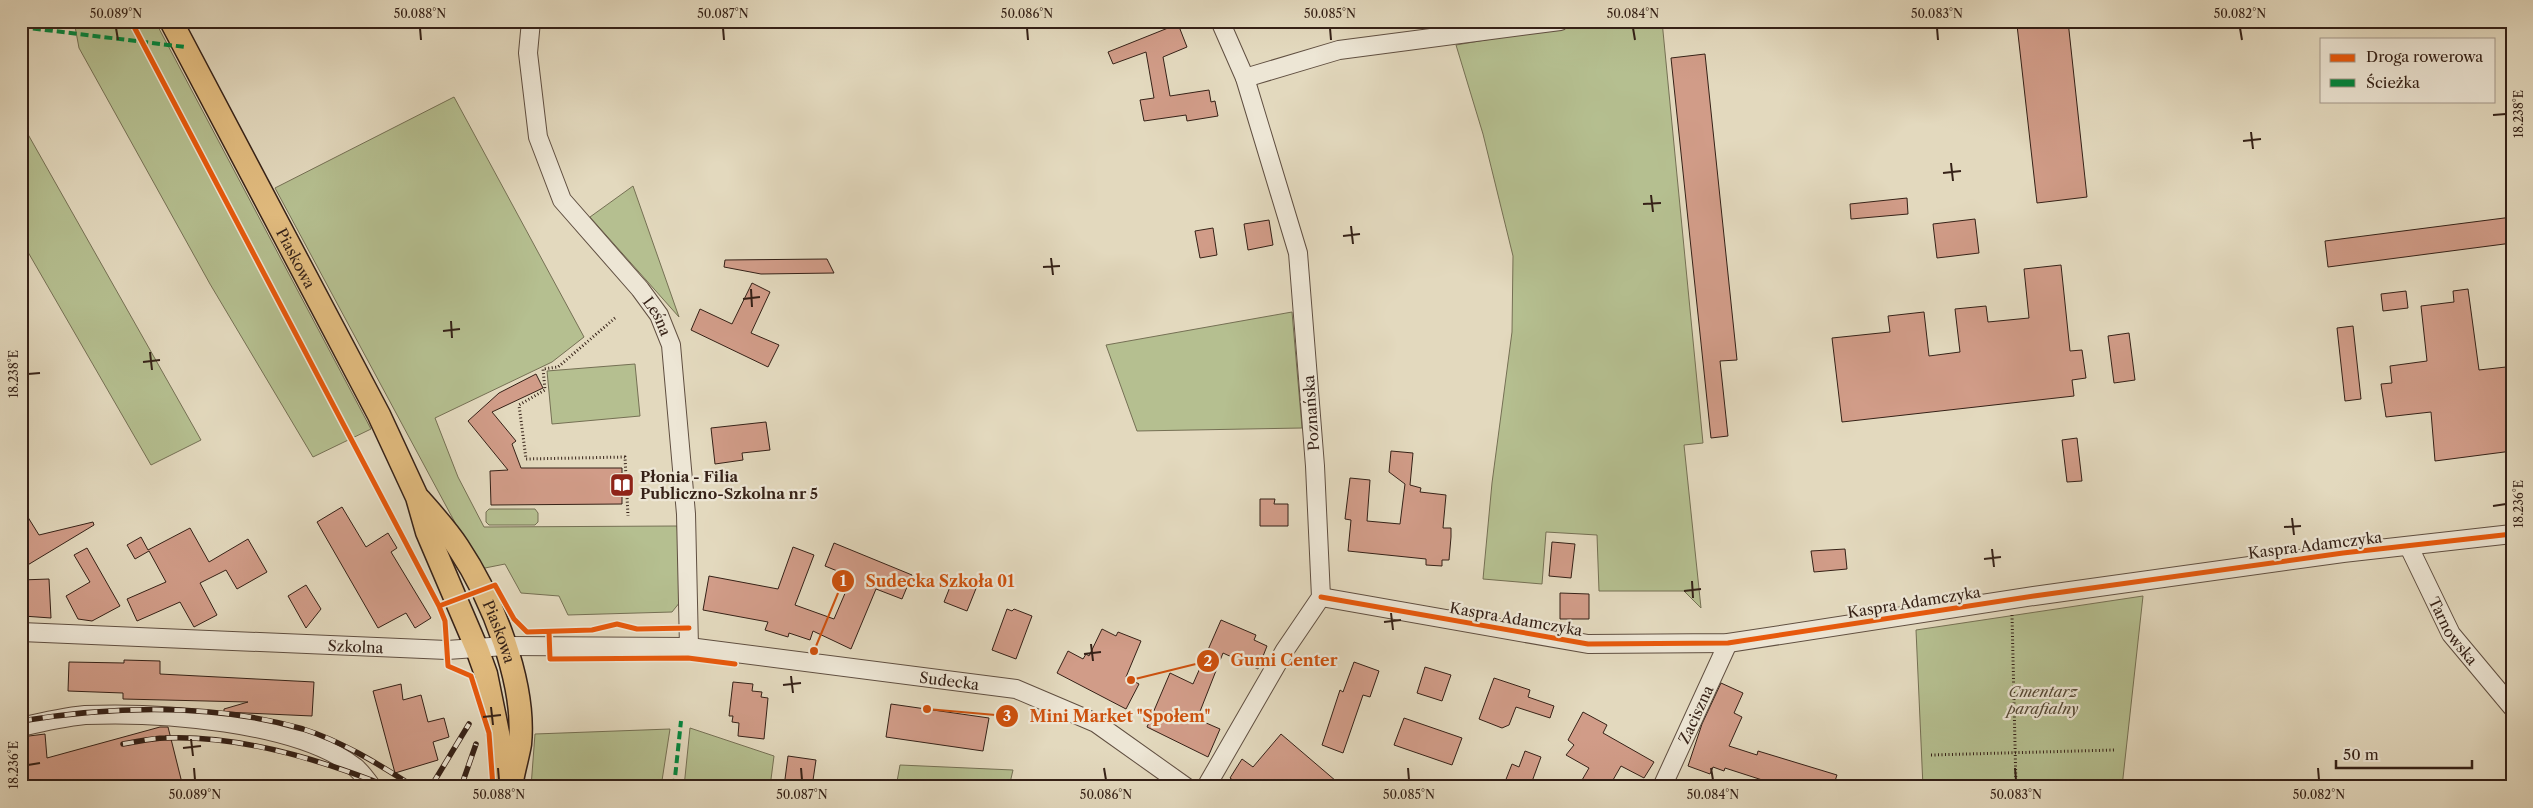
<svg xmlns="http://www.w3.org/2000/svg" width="2533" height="808" font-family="'Libre Caslon Text',serif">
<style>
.green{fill:#b5bf90;stroke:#757054}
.building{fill:#d19c88;stroke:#352117}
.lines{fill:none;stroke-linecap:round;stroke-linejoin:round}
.minor-casing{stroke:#604f41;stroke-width:20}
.major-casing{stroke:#352117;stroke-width:25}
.path{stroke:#352117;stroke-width:3;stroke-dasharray:1 2.5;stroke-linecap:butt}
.minor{stroke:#ede6d5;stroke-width:18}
.major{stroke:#e2bc7f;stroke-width:22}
.rail-casing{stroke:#352117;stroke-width:5.5}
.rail{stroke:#ede6d5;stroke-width:4;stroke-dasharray:11;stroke-linecap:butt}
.quiet{stroke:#00873e;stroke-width:4;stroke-dasharray:8 4;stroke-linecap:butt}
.cycleway-casing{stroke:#ede6d5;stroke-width:8}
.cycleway{stroke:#e8590c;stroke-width:5}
.ticks{fill:none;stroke:#352117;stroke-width:2}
.labels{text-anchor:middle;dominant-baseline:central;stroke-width:4.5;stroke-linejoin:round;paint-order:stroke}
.street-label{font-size:15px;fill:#352117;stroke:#ede6d5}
.poi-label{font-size:15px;font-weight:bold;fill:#352117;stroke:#ede6d5;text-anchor:start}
.park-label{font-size:15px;font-style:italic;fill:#554835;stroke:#ede6d5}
.leader{fill:none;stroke:#cd510e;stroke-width:2}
.callout-dot{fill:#cd510e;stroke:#ede6d5;stroke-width:2}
.mark-label{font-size:15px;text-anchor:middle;font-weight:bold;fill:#fff}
.callout-label{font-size:16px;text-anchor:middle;font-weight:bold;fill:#cd510e;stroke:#ede6d5;stroke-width:4.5;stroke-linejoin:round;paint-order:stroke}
.neatline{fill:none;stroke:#352117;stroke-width:2}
.ticks-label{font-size:12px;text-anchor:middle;fill:#352117}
</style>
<rect width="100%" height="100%" fill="#e3d9be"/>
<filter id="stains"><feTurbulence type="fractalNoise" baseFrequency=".004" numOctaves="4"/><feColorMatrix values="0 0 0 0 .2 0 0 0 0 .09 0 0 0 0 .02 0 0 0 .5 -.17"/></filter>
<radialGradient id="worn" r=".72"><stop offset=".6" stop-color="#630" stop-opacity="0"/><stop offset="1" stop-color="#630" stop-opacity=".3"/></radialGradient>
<path class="green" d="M 74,21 L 155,21 L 371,429 L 313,457 L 210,284 L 79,48 Z
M 1596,21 L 1662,21 L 1703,443 L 1684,445 L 1701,608 L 1684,591 L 1599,591 L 1597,535 L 1546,532 L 1542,584 L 1483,579 L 1492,483 L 1512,332 L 1513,256 L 1483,134 L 1456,45 Z
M 454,97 L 584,337 L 552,362 L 435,418 L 458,477 L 484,527 L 677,526 L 680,558 L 680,602 L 672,612 L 568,615 L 559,596 L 521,593 L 505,564 L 480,569 L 275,188 Z
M 21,122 L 201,440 L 151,465 L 21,240 Z
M 633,186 L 679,317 L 590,217 Z
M 1292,312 L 1302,428 L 1137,431 L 1106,345 Z
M 635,364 L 640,416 L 552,424 L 547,371 Z
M 489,509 L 535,509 L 538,513 L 538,522 L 535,525 L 489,525 L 486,522 L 486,512 Z
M 2143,596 L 2122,787 L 1923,787 L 1916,630 Z
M 690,728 L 774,756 L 770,787 L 684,787 Z
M 670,729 L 661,787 L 531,787 L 535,734 Z
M 900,765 L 1013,770 L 1009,787 L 896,787 Z"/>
<path class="building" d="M 2049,21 L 2068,21 L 2087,197 L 2037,203 L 2017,25 Z
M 1178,24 L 1187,47 L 1163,57 L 1170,96 L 1209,90 L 1211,102 L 1215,101 L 1218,116 L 1187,121 L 1186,115 L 1144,121 L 1140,100 L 1154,98 L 1146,52 L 1113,64 L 1108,52 Z
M 1705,54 L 1737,360 L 1720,361 L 1728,436 L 1711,438 L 1671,58 Z
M 1907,198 L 1908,214 L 1851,219 L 1850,204 Z
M 2512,217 L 2512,243 L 2328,267 L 2325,241 Z
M 1975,219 L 1979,253 L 1937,258 L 1933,224 Z
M 1269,220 L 1273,245 L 1248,250 L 1244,224 Z
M 1213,228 L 1217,255 L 1200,258 L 1195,231 Z
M 827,259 L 834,273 L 761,274 L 724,267 L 725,260 Z
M 2061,265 L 2070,351 L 2082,350 L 2086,378 L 2072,380 L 2074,396 L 1842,422 L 1832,338 L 1890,332 L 1888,316 L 1924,312 L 1929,356 L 1960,352 L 1955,309 L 1986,306 L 1988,322 L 2029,318 L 2024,269 Z
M 752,283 L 770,292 L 751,333 L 779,345 L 768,367 L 691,330 L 700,309 L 732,324 Z
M 2468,289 L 2479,370 L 2506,367 L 2512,412 L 2512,451 L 2435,461 L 2431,412 L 2386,417 L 2381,384 L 2392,383 L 2390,366 L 2427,361 L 2421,306 L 2454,302 L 2453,291 Z
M 2406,291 L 2408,308 L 2383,311 L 2381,294 Z
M 2353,326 L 2361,399 L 2345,401 L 2337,328 Z
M 2129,333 L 2135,380 L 2114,383 L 2108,336 Z
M 536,374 L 543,388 L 492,412 L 516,441 L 512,444 L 521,468 L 622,468 L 622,504 L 491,505 L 490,471 L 508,470 L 468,421 L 499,393 Z
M 766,422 L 770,450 L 742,453 L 743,460 L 715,464 L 711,428 Z
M 2077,438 L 2082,481 L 2067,482 L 2062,440 Z
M 1391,451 L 1413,453 L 1410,485 L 1421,488 L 1420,492 L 1446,495 L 1443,528 L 1451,528 L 1451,537 L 1449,560 L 1442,560 L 1442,566 L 1426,565 L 1426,559 L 1348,551 L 1351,520 L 1345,519 L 1350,478 L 1370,480 L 1367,521 L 1400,524 L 1405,484 L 1389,472 Z
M 1260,499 L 1275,499 L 1274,504 L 1288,504 L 1288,526 L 1260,526 Z
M 21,506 L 39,535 L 93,522 L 94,525 L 21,569 Z
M 342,507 L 366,547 L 388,533 L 397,548 L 391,552 L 431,618 L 415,628 L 406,613 L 378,628 L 317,522 Z
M 190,528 L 209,562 L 248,539 L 267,572 L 237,589 L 226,570 L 200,583 L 217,615 L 194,627 L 180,602 L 137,621 L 127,599 L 166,582 L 149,551 L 135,559 L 127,545 L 141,537 L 148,550 Z
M 1552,542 L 1575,544 L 1571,578 L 1549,576 Z
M 834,543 L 912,575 L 902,599 L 876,589 L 851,649 L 813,631 L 810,640 L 789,633 L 788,637 L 765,630 L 768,622 L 703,610 L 709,576 L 778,589 L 793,547 L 814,555 L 795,605 L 834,619 L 852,577 L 825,566 Z
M 87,548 L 120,606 L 92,621 L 78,619 L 66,596 L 90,582 L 74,555 Z
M 1845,549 L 1847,569 L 1814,572 L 1811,551 Z
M 954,577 L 977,586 L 967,611 L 944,602 Z
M 49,579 L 51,618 L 23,616 L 21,580 Z
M 306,585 L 321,609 L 306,628 L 288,596 Z
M 1560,593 L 1589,594 L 1589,619 L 1560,619 Z
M 1007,609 L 1012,611 L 1014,609 L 1032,616 L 1016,659 L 992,650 Z
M 1221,620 L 1256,635 L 1254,640 L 1267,646 L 1258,669 L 1223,653 L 1197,719 L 1220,729 L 1208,757 L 1147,727 L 1170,673 L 1193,684 Z
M 1102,629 L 1116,636 L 1118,632 L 1141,641 L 1126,677 L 1139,684 L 1126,709 L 1057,673 L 1068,651 L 1083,659 L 1086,654 L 1089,656 Z
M 124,660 L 160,661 L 160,674 L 314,682 L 312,716 L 224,712 L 224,709 L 248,702 L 123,699 L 123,693 L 68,691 L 69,662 L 124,663 Z
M 1354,662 L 1379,671 L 1370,697 L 1363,695 L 1343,753 L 1322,745 L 1340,690 L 1343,692 Z
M 1425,667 L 1451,675 L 1442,701 L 1417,693 Z
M 1494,678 L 1530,690 L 1528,697 L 1554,706 L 1550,718 L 1516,707 L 1509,725 L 1502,728 L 1479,719 Z
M 733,682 L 753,684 L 752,691 L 762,692 L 761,697 L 768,698 L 764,739 L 738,736 L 739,723 L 732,722 L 733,716 L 729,716 Z
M 1721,683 L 1743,693 L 1734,713 L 1742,717 L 1729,746 L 1757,755 L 1758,751 L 1837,775 L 1833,787 L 1784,787 L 1725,768 L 1724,771 L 1713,767 L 1710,774 L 1688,766 L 1702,724 Z
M 401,684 L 403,700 L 421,695 L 428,722 L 444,718 L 449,737 L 433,742 L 438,760 L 395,773 L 373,691 Z
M 891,704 L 989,718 L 983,751 L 886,737 Z
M 1583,712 L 1607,725 L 1603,733 L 1654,762 L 1644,778 L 1621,766 L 1609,787 L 1578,787 L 1589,768 L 1566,755 L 1574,745 L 1568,740 Z
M 1404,718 L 1462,738 L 1452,765 L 1394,745 Z
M 160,727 L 168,727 L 183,787 L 21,787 L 21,737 L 45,734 L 47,758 Z
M 1281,734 L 1343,787 L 1242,787 L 1230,778 L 1242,759 L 1253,767 Z
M 1525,751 L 1541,757 L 1530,787 L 1503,787 L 1512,764 L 1519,767 Z
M 788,756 L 816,760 L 812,787 L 784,787 Z"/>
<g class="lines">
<defs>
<g id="minor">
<path id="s1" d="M 531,21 L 528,53 L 538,137 L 562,200 L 640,289 L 659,315 L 671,345 L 686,514 L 689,647"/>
<path d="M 1245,78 L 1339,50 L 1560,21"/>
<path id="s2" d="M 2409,547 L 2451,634 L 2512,707"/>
<path d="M 1321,597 L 1588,644 L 1728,643 L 2034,596 L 2343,553 L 2512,534"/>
<path id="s3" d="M 21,632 L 447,650 L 505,646 L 689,647 L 1016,689 L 1096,723 L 1186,787"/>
<path d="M 21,727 C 42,722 64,717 85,715 C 158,712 296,721 355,767 C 361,772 367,780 372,787"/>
<path d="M 1206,787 L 1285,650 L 1321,597 L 1315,466 L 1298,253 L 1245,78 L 1220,21"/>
<path id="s4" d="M 1662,787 L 1728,643"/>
</g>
<g id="major">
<path id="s5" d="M 171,21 L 379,415 L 417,497 L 427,532 L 477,649 L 486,674 L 509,787"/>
<path id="s6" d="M 420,500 C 433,515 447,530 458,547 C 492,598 526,682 520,744 C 518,756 514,769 512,781"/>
</g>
</defs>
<use href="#minor" class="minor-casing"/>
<use href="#major" class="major-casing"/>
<path class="path" d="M 615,318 L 558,367 L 543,369 L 545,390 L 519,405 L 526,459 L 625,457 L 628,516
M 2012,615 L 2016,787
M 1931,755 L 2114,750"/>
<use href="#minor" class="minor"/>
<use href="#major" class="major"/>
<defs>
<path id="rail" d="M 21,721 C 113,706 213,703 303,729 C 341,741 377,763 411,785
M 123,744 C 137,742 151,738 165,738 C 238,735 322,760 389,787
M 432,785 L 469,724
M 461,787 L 476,744"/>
</defs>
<use href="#rail" class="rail-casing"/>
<use href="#rail" class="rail"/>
<path class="quiet" d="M 21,27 L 185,47
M 674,787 L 681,721"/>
<defs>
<path id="cycleway" d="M 131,21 L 439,606 L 445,621 L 448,666 L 471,676 L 489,733 L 493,787
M 1321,597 L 1588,644 L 1728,643 L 2034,596 L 2343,553 L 2512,534
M 439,606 L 495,585 L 514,619 L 527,632 L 592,630 L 617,624 L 637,629 L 689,628
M 549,632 L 550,659 L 688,658 L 735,664"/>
</defs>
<use href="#cycleway" class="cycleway-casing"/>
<use href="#cycleway" class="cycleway"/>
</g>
<path class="ticks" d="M 116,28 L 118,40M 420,28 L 421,40M 723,28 L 724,40M 1027,28 L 1028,40M 1330,28 L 1331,40M 1633,28 L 1635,40M 1937,28 L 1938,40M 2240,28 L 2242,40M 2493,115 L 2506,114M 2251,132 L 2253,149M 2243,141 L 2261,139M 1951,163 L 1953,181M 1943,173 L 1961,171M 1651,195 L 1653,212M 1643,204 L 1661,203M 1351,226 L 1353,244M 1343,236 L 1360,234M 1051,258 L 1053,275M 1043,267 L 1060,266M 751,289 L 752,307M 743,299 L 760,297M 451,321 L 452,338M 443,331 L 460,329M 150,352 L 152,370M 143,362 L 160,360M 28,374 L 40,373M 2493,506 L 2506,504M 2292,518 L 2294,535M 2284,527 L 2301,526M 1992,549 L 1994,567M 1984,559 L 2001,557M 1692,581 L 1693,598M 1684,591 L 1701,589M 1391,613 L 1393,630M 1384,622 L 1401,620M 1091,644 L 1093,661M 1084,654 L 1101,652M 791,676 L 793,693M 783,685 L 801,683M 491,707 L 493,725M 483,717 L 501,715M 191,739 L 193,756M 183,748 L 201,746M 28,765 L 40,763M 194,768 L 195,780M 498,768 L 499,780M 801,768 L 802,780M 1104,768 L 1106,780M 1408,768 L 1409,780M 1711,768 L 1713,780M 2015,768 L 2016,780M 2318,768 L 2319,780"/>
<defs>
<symbol id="library-square" viewBox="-11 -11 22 22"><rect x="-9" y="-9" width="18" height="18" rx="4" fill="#8f2418" stroke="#ede6d5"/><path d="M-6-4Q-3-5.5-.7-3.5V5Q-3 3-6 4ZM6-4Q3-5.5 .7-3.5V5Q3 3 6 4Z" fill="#fff"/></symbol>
</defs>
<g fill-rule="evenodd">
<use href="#library-square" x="608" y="471" width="28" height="28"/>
</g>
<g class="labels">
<g class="street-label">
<text stroke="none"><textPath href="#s5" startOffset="268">Piaskowa</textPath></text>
<text stroke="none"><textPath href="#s1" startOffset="335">Leśna</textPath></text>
<text transform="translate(1311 413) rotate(-94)">Poznańska</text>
<text transform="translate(2315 545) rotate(-7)">Kaspra Adamczyka</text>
<text transform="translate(1914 602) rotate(-9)">Kaspra Adamczyka</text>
<text transform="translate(1516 619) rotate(10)">Kaspra Adamczyka</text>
<text stroke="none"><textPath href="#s2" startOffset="95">Tarnowska</textPath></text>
<text stroke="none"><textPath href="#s6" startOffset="155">Piaskowa</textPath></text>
<text stroke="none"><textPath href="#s3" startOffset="335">Szkolna</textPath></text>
<text stroke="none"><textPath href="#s3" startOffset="931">Sudecka</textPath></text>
<text stroke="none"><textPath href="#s4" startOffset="80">Zaciszna</textPath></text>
</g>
<g class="poi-label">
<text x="640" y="476">Płonia - Filia<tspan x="640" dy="17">Publiczno-Szkolna nr 5</tspan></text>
</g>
<g class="park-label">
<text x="2043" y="691">Cmentarz<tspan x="2043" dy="17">parafialny</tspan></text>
</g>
</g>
<path class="leader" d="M814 651L843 581M1131 680L1208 661M927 709L1007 716"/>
<g class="callout-dot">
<circle cx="814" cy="651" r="5"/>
<circle cx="1131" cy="680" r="5"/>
<circle cx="927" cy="709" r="5"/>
<circle cx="843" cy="581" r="12"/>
<circle cx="1208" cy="661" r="12"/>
<circle cx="1007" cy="716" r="12"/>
</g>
<g class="mark-label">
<text x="843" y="586">1</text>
<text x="1208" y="666">2</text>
<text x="1007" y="721">3</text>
</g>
<g class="callout-label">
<text x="940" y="587">Sudecka Szkoła 01</text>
<text x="1284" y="666">Gumi Center</text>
<text x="1120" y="722">Mini Market "Społem"</text>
</g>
<rect width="2533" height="808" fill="none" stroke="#e3d9be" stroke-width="55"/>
<rect x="2320" y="38" width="175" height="65" fill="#ede6d5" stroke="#a39789"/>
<rect x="2330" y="54" width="25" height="8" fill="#e8590c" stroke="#a39789"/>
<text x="2366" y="62" font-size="15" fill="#352117">Droga rowerowa</text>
<rect x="2330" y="79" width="25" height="8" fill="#00873e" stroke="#a39789"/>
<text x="2366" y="88" font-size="15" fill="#352117">Ścieżka</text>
<path d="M2336 760v8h136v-8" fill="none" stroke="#352117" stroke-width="2.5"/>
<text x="2343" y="760" font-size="15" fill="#352117" stroke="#ede6d5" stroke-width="4" paint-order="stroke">50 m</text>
<rect x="28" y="28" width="2478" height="752" class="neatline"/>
<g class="ticks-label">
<text x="116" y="18">50.089°N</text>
<text x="420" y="18">50.088°N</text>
<text x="723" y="18">50.087°N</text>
<text x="1027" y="18">50.086°N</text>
<text x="1330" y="18">50.085°N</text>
<text x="1633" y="18">50.084°N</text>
<text x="1937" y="18">50.083°N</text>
<text x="2240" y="18">50.082°N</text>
<text transform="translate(2519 114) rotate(-90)" y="4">18.238°E</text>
<text transform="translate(14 374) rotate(-90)" y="4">18.238°E</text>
<text transform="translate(2519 504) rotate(-90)" y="4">18.236°E</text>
<text transform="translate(14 765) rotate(-90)" y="4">18.236°E</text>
<text x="195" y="799">50.089°N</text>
<text x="499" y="799">50.088°N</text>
<text x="802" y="799">50.087°N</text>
<text x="1106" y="799">50.086°N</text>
<text x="1409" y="799">50.085°N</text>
<text x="1713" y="799">50.084°N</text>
<text x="2016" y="799">50.083°N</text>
<text x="2319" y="799">50.082°N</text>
</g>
<rect width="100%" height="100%" filter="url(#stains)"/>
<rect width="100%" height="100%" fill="url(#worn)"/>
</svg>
